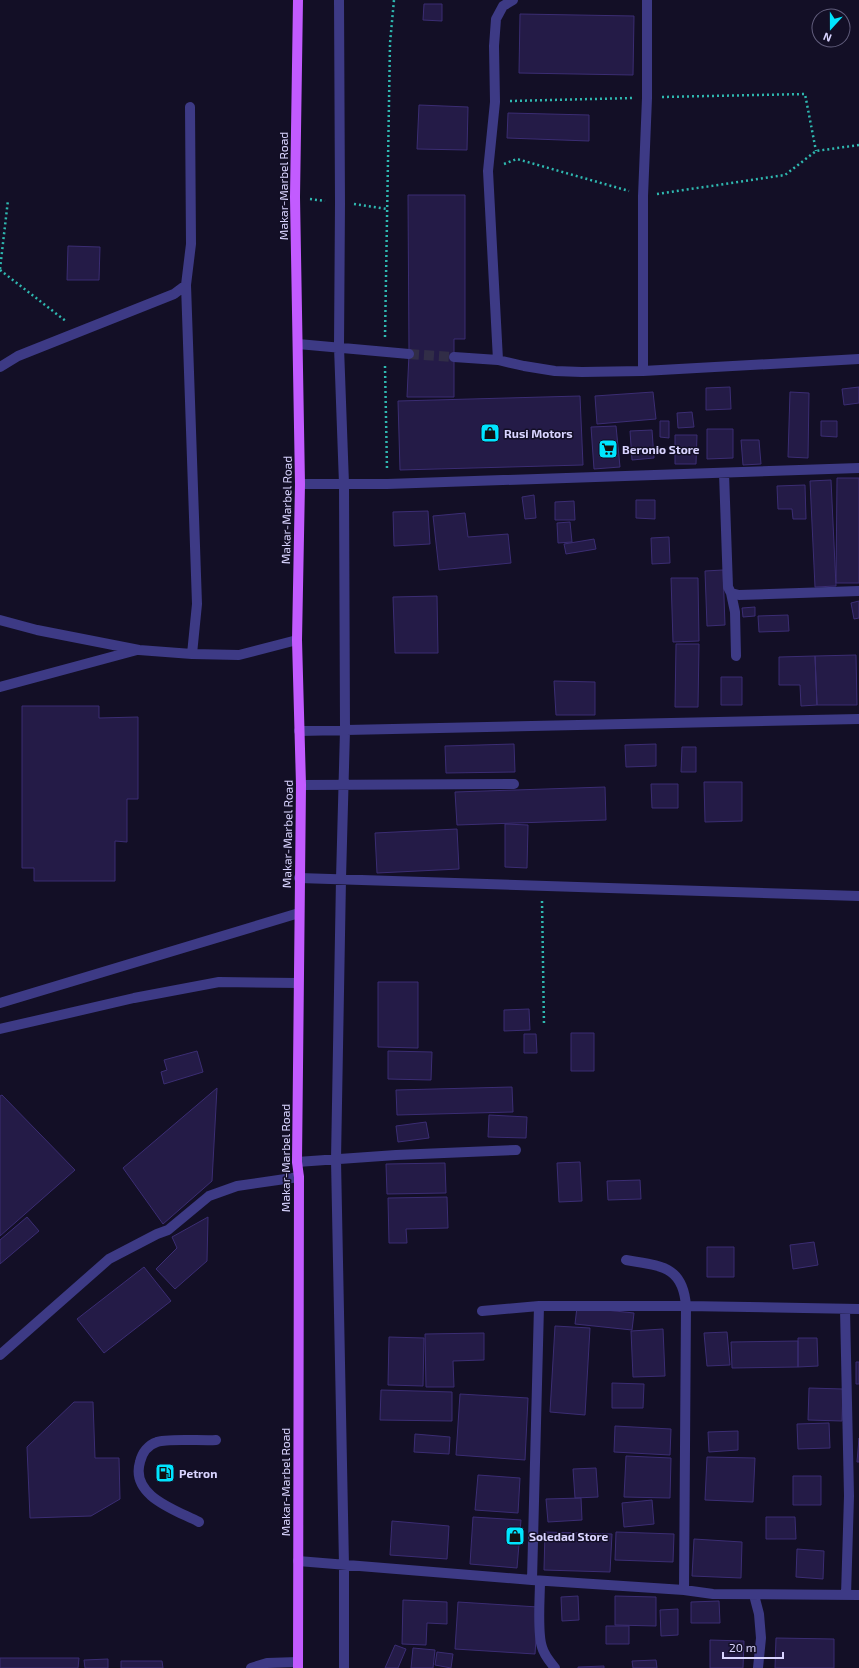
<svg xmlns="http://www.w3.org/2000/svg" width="859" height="1668" font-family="'Exo 2',sans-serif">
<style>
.building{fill:#241b47;stroke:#3b2d73}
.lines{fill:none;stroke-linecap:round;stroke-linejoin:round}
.minor-tunnel{stroke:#312d47;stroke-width:10;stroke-dasharray:10 5;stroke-linecap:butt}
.path{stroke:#2fb8b0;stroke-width:2.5;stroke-dasharray:2 3;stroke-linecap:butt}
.minor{stroke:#3d3a85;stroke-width:10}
.major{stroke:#c25bff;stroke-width:10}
.labels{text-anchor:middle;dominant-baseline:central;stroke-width:3;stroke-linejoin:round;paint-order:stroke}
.street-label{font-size:12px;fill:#d9d4ff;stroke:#130f26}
.poi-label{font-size:12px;font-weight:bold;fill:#d9d4ff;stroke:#130f26;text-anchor:start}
</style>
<rect width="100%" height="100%" fill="#130f26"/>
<path class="building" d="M 424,4 L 442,4 L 442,21 L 423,20 Z
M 520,14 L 634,16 L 633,75 L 519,73 Z
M 419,105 L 468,107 L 467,150 L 417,149 Z
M 508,113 L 589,115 L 589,141 L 507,138 Z
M 408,195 L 465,195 L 465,339 L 454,339 L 454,397 L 407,397 L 409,354 Z
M 68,246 L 100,247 L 99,280 L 67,280 Z
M 730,387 L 731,409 L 706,410 L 706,388 Z
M 859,387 L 859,403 L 844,405 L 842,389 Z
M 653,392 L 656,419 L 597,424 L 595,396 Z
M 790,392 L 809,393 L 808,458 L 788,457 Z
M 580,396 L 583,465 L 400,470 L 398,401 Z
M 692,412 L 694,427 L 678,428 L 677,413 Z
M 660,421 L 669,421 L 669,438 L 660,437 Z
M 821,421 L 837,421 L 837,437 L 821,436 Z
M 616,426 L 620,467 L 594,469 L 591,427 Z
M 707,429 L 733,429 L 733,458 L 707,459 Z
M 652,430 L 654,458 L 632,460 L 630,431 Z
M 675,435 L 697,435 L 696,464 L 675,464 Z
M 741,440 L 759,440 L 761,464 L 743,465 Z
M 837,478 L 859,478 L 859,583 L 836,583 Z
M 831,480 L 836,586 L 815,587 L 810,481 Z
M 805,485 L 806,519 L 793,519 L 792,509 L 778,509 L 777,486 Z
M 534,495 L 536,518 L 525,519 L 522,497 Z
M 636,500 L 655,500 L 655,519 L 636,518 Z
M 574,501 L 575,520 L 555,520 L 555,502 Z
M 428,511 L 430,544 L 394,546 L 393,512 Z
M 465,513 L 468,537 L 508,534 L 511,563 L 439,570 L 433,516 Z
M 570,522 L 572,542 L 558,543 L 557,523 Z
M 669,537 L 670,563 L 652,564 L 651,538 Z
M 594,539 L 596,549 L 566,554 L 564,544 Z
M 723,570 L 725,625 L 707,626 L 705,571 Z
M 671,578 L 698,578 L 699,641 L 673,642 Z
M 437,596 L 438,653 L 395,653 L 393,597 Z
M 859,601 L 859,618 L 854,619 L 851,603 Z
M 755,607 L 755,616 L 743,617 L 742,608 Z
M 788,615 L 789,631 L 759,632 L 758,616 Z
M 676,644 L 699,644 L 698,707 L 675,707 Z
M 856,655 L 857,705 L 817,705 L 815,656 Z
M 815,656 L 817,705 L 801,706 L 800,685 L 779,685 L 779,657 Z
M 721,677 L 742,677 L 742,705 L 721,705 Z
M 554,681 L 595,682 L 595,715 L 556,715 Z
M 22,706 L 99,706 L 99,718 L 138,717 L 138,799 L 127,799 L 127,842 L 115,841 L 115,881 L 34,881 L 34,868 L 22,868 Z
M 514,744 L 515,772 L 446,773 L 445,746 Z
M 656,744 L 656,766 L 626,767 L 625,745 Z
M 682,747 L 696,747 L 696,772 L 681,772 Z
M 704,782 L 742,782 L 742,821 L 705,822 Z
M 651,784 L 678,784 L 678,808 L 652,808 Z
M 605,787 L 606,820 L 457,825 L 455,792 Z
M 505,824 L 528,825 L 527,868 L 505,867 Z
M 457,829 L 459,869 L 377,873 L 375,833 Z
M 378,982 L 418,982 L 418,1048 L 378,1047 Z
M 529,1009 L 530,1030 L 504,1031 L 504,1010 Z
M 571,1033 L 594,1033 L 594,1071 L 571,1071 Z
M 524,1034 L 536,1034 L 537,1053 L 524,1053 Z
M 197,1051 L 203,1072 L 164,1084 L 161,1072 L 167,1070 L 164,1060 Z
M 388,1051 L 432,1052 L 431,1080 L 388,1079 Z
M 512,1087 L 513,1112 L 397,1115 L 396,1090 Z
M 217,1088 L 212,1181 L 163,1224 L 123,1168 Z
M 2,1095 L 75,1170 L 0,1236 L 0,1096 Z
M 489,1115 L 527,1117 L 526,1138 L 488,1137 Z
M 426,1122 L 429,1138 L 398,1142 L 396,1126 Z
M 580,1162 L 582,1201 L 559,1202 L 557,1163 Z
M 445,1163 L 446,1193 L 387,1194 L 386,1164 Z
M 640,1180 L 641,1199 L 608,1200 L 607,1181 Z
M 447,1197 L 448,1228 L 406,1229 L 407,1243 L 389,1243 L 388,1198 Z
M 27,1217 L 39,1231 L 0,1264 L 0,1240 Z
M 208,1217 L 207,1261 L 175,1289 L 156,1269 L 177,1248 L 172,1237 Z
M 814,1242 L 818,1265 L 793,1269 L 790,1245 Z
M 707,1247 L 734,1247 L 734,1277 L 707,1277 Z
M 144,1267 L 171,1301 L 104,1353 L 77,1319 Z
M 577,1307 L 634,1313 L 632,1330 L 575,1324 Z
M 555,1326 L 590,1328 L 585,1415 L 550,1412 Z
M 663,1329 L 665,1376 L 633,1377 L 631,1331 Z
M 727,1332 L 730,1365 L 707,1366 L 704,1333 Z
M 484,1333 L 484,1360 L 453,1361 L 454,1387 L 426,1387 L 425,1334 Z
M 389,1337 L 424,1338 L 423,1386 L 388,1385 Z
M 798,1338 L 817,1338 L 818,1366 L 798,1367 Z
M 798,1341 L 798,1367 L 732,1368 L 731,1342 Z
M 856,1362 L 859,1362 L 859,1384 L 856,1384 Z
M 612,1383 L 644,1384 L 643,1408 L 612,1408 Z
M 809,1388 L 843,1389 L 842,1421 L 808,1420 Z
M 381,1390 L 452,1392 L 452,1421 L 380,1420 Z
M 460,1394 L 528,1398 L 525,1460 L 456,1455 Z
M 74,1402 L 93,1402 L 95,1458 L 119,1458 L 120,1499 L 91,1516 L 30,1518 L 27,1447 Z
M 829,1423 L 830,1448 L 798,1449 L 797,1424 Z
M 615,1426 L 671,1429 L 670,1455 L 614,1452 Z
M 738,1431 L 738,1450 L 709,1452 L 708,1432 Z
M 415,1434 L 450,1437 L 449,1454 L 414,1452 Z
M 859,1438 L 859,1462 L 857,1462 Z
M 626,1456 L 671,1458 L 670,1498 L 624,1497 Z
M 707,1457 L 755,1458 L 753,1502 L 705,1500 Z
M 596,1468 L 598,1497 L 575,1498 L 573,1469 Z
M 478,1475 L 520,1478 L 518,1513 L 475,1510 Z
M 793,1476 L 821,1476 L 821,1505 L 793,1505 Z
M 581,1498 L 582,1520 L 548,1522 L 546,1499 Z
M 652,1500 L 654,1524 L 624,1527 L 622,1503 Z
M 473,1517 L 521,1520 L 517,1568 L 470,1564 Z
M 766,1517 L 795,1517 L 796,1539 L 766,1539 Z
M 392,1521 L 449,1526 L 447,1559 L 390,1555 Z
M 545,1532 L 612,1534 L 610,1572 L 544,1570 Z
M 616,1532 L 674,1534 L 673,1562 L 615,1560 Z
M 694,1539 L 742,1542 L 741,1578 L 692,1576 Z
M 797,1549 L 824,1551 L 823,1579 L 796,1577 Z
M 578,1596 L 579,1620 L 562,1621 L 561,1597 Z
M 615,1596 L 656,1597 L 656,1626 L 615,1625 Z
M 403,1600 L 447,1602 L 447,1624 L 427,1623 L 426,1645 L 402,1644 Z
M 719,1601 L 720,1623 L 691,1623 L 691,1602 Z
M 458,1602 L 538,1607 L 535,1654 L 455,1649 Z
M 678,1609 L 678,1635 L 661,1636 L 660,1610 Z
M 606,1626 L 629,1626 L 629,1644 L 606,1644 Z
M 776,1638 L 834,1639 L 834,1668 L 775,1668 Z
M 710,1640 L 744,1641 L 743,1668 L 710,1668 Z
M 395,1645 L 406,1649 L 398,1668 L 385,1668 Z
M 413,1648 L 435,1650 L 433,1668 L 411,1668 Z
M 437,1652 L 453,1654 L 451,1668 L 435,1665 Z
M 0,1658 L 79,1658 L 78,1668 L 0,1668 Z
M 108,1659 L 108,1668 L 85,1668 L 84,1660 Z
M 656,1660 L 657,1668 L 633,1668 L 632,1661 Z
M 121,1661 L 162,1661 L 163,1668 L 121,1668 Z
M 604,1666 L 604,1668 L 578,1668 L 578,1667 Z"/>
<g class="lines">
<path class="minor-tunnel" d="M 409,354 L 454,357"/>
<path class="path" d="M 662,97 L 805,94 L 816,151
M 510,101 L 633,98
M 504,164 L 517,159 L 629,191
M 657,194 L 785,175 L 816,151 L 859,145
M 310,199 L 325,201
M 354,204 L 387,209
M 0,269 L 8,200
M 0,270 L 67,322
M 385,337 L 390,43 L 394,0
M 385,366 L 387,469
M 542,901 L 544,1025"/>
<path class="minor" d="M 339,0 L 340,203 L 339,347 L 344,484 L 345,730 L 341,879 L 336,1160 L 344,1565 L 344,1668
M 513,0 L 503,6 L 496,19 L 494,46 L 495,102 L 488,171 L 498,360 L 524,366 L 555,371 L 582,372 L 643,371 L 859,359
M 186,285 L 191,244 L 190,107
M 298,344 L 409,354
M 454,357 L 498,360
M 0,367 L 18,356 L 174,294 L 186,285 L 197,604 L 192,654
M 643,371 L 643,196 L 647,98 L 647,0
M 724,473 L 728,587 L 731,593 L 739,595 L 859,591
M 300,484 L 387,484 L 859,468
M 731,593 L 735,612 L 736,656
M 0,620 L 37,630 L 139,650 L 192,654 L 239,655 L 297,640
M 0,687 L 137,650
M 299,731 L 859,719
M 301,785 L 514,784
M 299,878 L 859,896
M 0,1003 L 299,913
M 0,1029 L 134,998 L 219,982 L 298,983
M 297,1162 L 396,1155 L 516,1150
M 626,1260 C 660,1266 683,1265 686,1306 L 859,1309
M 845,1309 L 849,1496 L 846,1595
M 482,1311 L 539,1306 L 686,1306 L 684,1590
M 0,1355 L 109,1259 L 157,1234 L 168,1230 L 209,1196 L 237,1186 L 299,1177
M 199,1522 C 176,1510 130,1496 140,1462 C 142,1453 148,1445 157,1442 C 165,1438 204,1441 216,1440
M 298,1561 L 532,1580 L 684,1590 L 713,1594 L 859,1595
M 532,1580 L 539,1306
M 540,1581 C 540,1597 537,1633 542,1647 C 544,1655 550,1662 555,1668
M 754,1595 L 759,1614 L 761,1638 L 758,1668
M 251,1668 L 267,1663 L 298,1662"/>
<path class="major" d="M 298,1668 L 299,1177 L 297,1162 L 301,785 L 297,640 L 300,484 L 295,197 L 298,0"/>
</g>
<defs>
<symbol id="shop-square" viewBox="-11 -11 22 22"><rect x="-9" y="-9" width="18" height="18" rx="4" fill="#00e5ff" stroke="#130f26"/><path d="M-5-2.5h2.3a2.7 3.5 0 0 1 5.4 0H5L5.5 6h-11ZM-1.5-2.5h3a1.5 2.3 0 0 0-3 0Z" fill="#111"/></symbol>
<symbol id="supermarket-square" viewBox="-11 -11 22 22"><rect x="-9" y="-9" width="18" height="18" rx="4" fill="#00e5ff" stroke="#130f26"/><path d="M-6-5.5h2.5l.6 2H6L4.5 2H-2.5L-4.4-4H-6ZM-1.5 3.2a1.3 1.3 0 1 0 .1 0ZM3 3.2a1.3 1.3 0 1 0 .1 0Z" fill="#111"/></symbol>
<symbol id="fuel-square" viewBox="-11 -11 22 22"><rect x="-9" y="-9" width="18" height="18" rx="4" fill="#00e5ff" stroke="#130f26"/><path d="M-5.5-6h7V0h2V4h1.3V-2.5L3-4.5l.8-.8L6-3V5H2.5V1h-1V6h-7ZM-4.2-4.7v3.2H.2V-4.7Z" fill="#111"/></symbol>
</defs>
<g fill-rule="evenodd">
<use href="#shop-square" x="479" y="422" width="22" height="22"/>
<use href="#supermarket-square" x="597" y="438" width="22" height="22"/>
<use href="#fuel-square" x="154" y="1462" width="22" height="22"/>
<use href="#shop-square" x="504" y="1525" width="22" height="22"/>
</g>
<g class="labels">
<g class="street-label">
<text transform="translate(283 186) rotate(-90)">Makar-Marbel Road</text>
<text transform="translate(286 510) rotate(-89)">Makar-Marbel Road</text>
<text transform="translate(287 834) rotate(-89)">Makar-Marbel Road</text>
<text transform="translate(285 1158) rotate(-90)">Makar-Marbel Road</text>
<text transform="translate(285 1482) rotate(-90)">Makar-Marbel Road</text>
</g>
<g class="poi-label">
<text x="504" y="433">Rusi Motors</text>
<text x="622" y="449">Beronio Store</text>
<text x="179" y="1473">Petron</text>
<text x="529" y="1536">Soledad Store</text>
</g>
</g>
<g transform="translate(831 28) rotate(201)"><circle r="19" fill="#130f26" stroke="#625e7d"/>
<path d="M0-3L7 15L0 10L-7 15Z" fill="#00e5ff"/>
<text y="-6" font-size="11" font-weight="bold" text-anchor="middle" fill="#d9d4ff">N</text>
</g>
<path d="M723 1652v6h60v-6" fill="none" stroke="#d9d4ff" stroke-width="2"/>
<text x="729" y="1652" font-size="12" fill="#d9d4ff" stroke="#130f26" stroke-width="3" paint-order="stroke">20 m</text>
</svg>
